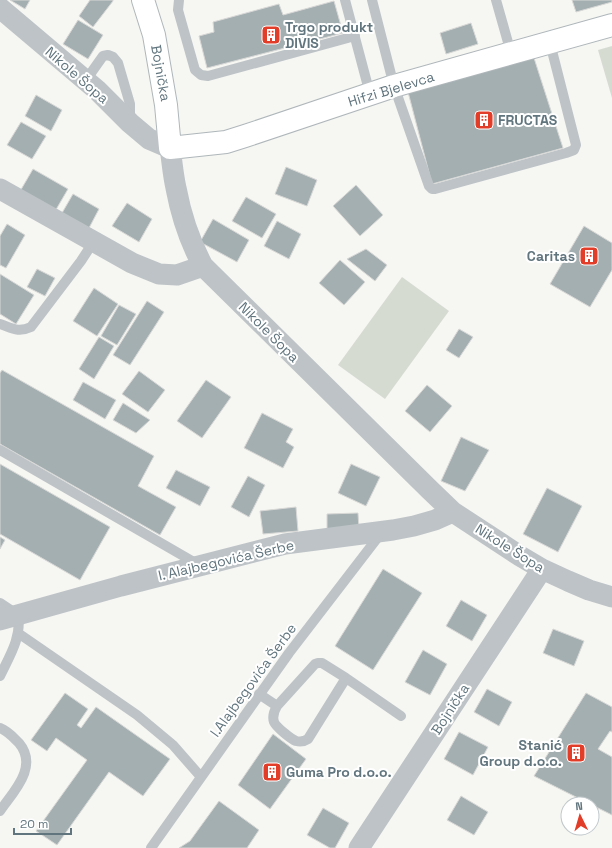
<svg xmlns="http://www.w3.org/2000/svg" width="612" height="848" font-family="'Space Grotesk',sans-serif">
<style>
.green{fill:#d6dbd2}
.building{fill:#a4afb2;stroke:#d8d8d6}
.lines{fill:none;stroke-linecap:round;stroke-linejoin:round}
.secondary-casing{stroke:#afb7ba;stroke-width:24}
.lane{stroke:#bdc3c6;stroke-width:10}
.street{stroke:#bdc3c6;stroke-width:21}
.secondary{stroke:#fff;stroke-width:22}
.labels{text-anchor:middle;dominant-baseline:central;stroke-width:4;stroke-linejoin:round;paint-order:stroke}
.poi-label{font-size:14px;font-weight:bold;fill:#61757e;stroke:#fff;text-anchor:start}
.street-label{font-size:14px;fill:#61757e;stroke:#fff}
</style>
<rect width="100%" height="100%" fill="#f6f6f3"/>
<path class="green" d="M 612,46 L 612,98 L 598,50 Z
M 402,277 L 449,311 L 385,399 L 338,365 Z"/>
<path class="building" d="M 10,0 L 30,0 L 25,9 Z
M 90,0 L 113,0 L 113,1 L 93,27 L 79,16 Z
M 572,0 L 612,0 L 612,2 L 576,12 Z
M 334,1 L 343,33 L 207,68 L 199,36 L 214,32 L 213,22 L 279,4 L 283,15 Z
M 78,20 L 103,35 L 88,59 L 63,44 Z
M 471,23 L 478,44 L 446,54 L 440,33 Z
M 534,58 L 563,148 L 432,184 L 408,92 Z
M 36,95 L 62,110 L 51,131 L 25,116 Z
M 21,122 L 46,136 L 32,159 L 7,145 Z
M 286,167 L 317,180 L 307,206 L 275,194 Z
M 33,169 L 68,189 L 54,213 L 19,193 Z
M 356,185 L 383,215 L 360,236 L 333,206 Z
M 73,194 L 99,209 L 89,228 L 62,213 Z
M 246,197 L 276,214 L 262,238 L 232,221 Z
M 127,203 L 152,219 L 139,242 L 112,226 Z
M 213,219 L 249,240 L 237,262 L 200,242 Z
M 277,221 L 301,234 L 289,259 L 264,246 Z
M 7,224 L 25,235 L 6,268 L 0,265 L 0,236 Z
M 584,226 L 612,243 L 612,270 L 590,307 L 550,284 Z
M 366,249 L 387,265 L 375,281 L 347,259 Z
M 340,260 L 365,282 L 344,305 L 319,283 Z
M 37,269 L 55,278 L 45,296 L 27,287 Z
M 0,274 L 34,295 L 16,324 L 0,314 Z
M 94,288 L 118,304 L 97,336 L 73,321 Z
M 147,301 L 164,312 L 130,365 L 113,355 Z
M 119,305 L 136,314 L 117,345 L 101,336 Z
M 459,329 L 473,337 L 459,358 L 446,350 Z
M 99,337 L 114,346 L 94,379 L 79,369 Z
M 2,370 L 154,456 L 138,486 L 176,507 L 160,535 L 0,444 L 0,373 Z
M 139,371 L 165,390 L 148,412 L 122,394 Z
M 206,380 L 231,397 L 202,438 L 177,421 Z
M 83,382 L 116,400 L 105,419 L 73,400 Z
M 427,385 L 452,406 L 430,432 L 405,411 Z
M 123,403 L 150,420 L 136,433 L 113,420 Z
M 262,413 L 293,429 L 286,442 L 294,447 L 283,468 L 244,448 Z
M 461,437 L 489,450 L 465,491 L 441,481 Z
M 0,464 L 110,527 L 80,580 L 0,534 Z
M 351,464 L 380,477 L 366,506 L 338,493 Z
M 176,470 L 210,487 L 200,506 L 166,488 Z
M 248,476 L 265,485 L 249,517 L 231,507 Z
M 547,488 L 582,506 L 558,552 L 523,534 Z
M 296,507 L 298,531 L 263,534 L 260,511 Z
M 358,513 L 359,530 L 327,531 L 327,514 Z
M 0,537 L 5,540 L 0,549 Z
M 383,569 L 422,593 L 373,670 L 335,646 Z
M 461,600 L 487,615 L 472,641 L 446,626 Z
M 553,629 L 584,641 L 574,666 L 543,653 Z
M 423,650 L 447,664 L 430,695 L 405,682 Z
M 487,689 L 512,702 L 499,726 L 474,712 Z
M 65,693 L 88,709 L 77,725 L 81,728 L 96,707 L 170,759 L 143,796 L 109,772 L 57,845 L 36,831 L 87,760 L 56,738 L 47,751 L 31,740 Z
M 586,693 L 612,707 L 612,732 L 610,731 L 598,749 L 612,757 L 612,815 L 592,805 L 592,804 L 590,804 L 534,776 Z
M 459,732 L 488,747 L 473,775 L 444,759 Z
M 273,734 L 306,759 L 270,809 L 238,785 Z
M 461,796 L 488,812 L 474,835 L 447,820 Z
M 219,801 L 259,830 L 247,848 L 179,848 L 190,841 Z
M 323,808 L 349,823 L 335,848 L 330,848 L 307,835 Z"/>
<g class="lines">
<defs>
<path id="secondary" d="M 143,0 L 154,35 L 166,105 L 170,148 L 226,142 L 245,136 L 394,86 L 612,25"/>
</defs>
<use href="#secondary" class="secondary-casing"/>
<path class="lane" d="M 179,0 L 178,10 L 195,70 L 201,75 L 208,76 L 355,36
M 345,0 L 370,94
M 372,0 L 394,86 L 429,186 L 432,189 L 435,189 L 566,153 L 574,150 L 576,145 L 550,43
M 496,0 L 511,53
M 86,80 L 103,56 L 108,55 L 113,57 L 118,63 L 130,104 L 130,121
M 0,324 C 12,328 18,333 31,327 L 81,261 L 94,241
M 0,450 L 199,565
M 0,603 L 18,615 C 22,637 9,657 0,676
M 18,633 L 137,715 L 173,745 L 201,777
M 259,694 L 277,706 L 315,664 L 318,663 L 322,663 L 346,678 L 401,716
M 277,706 C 274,711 272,716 274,722 C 276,727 291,739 296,741 C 300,742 305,741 308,739 L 346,678
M 0,728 C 8,731 13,737 19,743 C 39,767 13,792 0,811
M 151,848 L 289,653 L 382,532"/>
<path class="street" d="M 0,8 L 97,90 L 130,123 L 149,139 L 170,148 C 172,161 173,175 176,188 C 181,215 190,242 203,266 L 430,490 L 453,512 L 520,556 L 542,569 L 568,581 L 589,590 L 612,597
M 0,189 L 132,263 L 159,274 L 177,275 L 203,266
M 0,620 L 121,586 L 285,544 L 393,530 L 414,526 L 435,520 L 453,512
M 359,848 L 542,569"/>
<use href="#secondary" class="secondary"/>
</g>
<defs>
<symbol id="building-square" viewBox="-11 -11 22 22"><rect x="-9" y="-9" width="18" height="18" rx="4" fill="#e23d28" stroke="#fff"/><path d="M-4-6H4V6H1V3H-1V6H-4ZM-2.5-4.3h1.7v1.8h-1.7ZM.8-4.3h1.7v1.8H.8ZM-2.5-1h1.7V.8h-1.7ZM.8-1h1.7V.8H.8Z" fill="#fff"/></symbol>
</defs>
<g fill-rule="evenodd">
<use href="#building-square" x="260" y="24" width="22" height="22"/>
<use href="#building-square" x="473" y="109" width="22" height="22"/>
<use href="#building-square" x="578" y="245" width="22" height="22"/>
<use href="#building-square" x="565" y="742" width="22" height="22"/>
<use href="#building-square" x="261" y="761" width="22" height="22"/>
</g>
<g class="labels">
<g class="poi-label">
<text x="285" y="27">Trgo produkt<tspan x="285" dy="16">DIVIS</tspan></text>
<text x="498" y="120">FRUCTAS</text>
<text x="575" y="256" text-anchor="end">Caritas</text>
<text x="562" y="745" text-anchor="end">Stanić<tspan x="562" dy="16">Group d.o.o.</tspan></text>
<text x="286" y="772">Guma Pro d.o.o.</text>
</g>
<g class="street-label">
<text transform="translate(161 73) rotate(80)">Bojnička</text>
<text transform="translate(77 75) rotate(41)">Nikole Šopa</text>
<text transform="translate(391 89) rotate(-17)">Hifzi Bjelevca</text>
<text transform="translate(269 332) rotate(45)">Nikole Šopa</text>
<text transform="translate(510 548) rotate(32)">Nikole Šopa</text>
<text transform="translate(226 560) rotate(-13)">I. Alajbegovića Šerbe</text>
<text transform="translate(253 680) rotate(-54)">I.Alajbegovića Šerbe</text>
<text transform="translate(450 709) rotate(-57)">Bojnička</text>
</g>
</g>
<g transform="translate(580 816) rotate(355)"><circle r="19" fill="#ffffff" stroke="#c0c8cb"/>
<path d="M0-3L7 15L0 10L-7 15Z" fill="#e23d28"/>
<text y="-6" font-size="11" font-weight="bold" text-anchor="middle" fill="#61757e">N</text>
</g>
<path d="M14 828v6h57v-6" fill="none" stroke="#61757e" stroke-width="2"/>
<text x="20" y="828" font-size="12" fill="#61757e" stroke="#ffffff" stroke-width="3" paint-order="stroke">20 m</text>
</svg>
